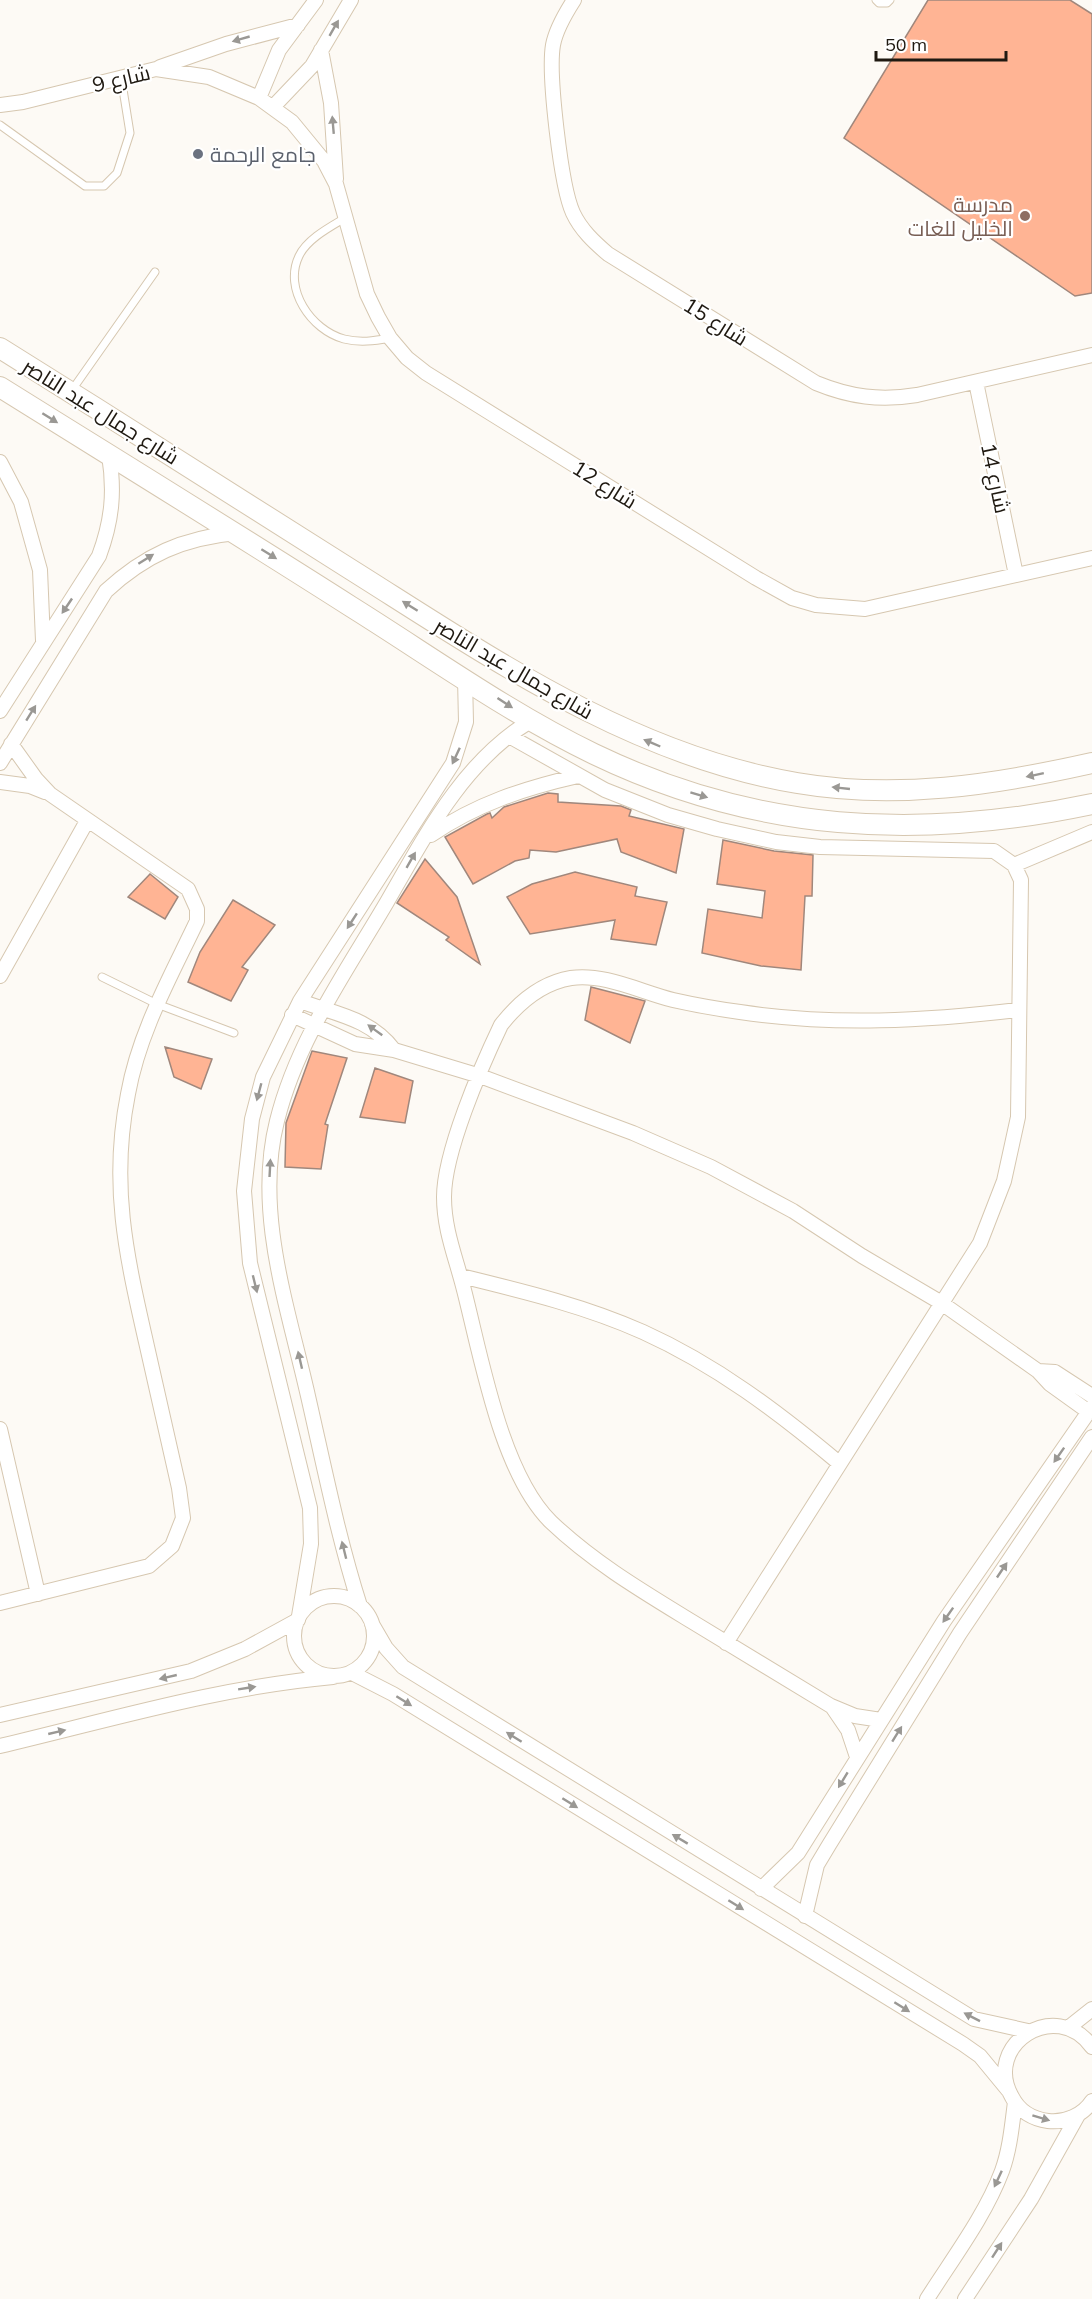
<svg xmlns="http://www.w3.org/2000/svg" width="1092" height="2299" font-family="Mulish,Cairo,sans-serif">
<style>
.building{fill:#ffb494;stroke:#a0877c;stroke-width:1.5}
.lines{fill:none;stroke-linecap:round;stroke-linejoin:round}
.lane-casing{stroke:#d6c7b0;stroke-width:9}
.street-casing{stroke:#d6c7b0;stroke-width:16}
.secondary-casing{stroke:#d6c7b0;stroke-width:22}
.lane{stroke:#fff;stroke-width:7}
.street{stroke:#fff;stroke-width:14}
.secondary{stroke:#fff;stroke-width:20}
.oneway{fill:#9a9894}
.worship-dot{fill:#6b7280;stroke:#fff;stroke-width:2}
.education-dot{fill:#8d6e63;stroke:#fff;stroke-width:2}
.labels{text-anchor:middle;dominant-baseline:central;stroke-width:4.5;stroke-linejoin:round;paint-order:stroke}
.street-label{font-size:21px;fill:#1f1911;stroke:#fff}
.worship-label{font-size:21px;fill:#5b616d;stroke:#fff;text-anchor:start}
.education-label{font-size:21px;fill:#785e54;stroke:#fff;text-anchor:end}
</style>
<rect width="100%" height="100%" fill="#fdfaf5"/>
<path class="building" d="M 928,0 L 1070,0 L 1092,14 L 1092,293 L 1075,296 L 844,138 Z
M 548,793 L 558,794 L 558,802 L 621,806 L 631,810 L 629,816 L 684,829 L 676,873 L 621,852 L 617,839 L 556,852 L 530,850 L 529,858 L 515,861 L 473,884 L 445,837 L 487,814 L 490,813 L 492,818 L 504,807 Z
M 723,840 L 774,851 L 813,855 L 812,896 L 805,896 L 801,970 L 761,966 L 702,953 L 708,909 L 762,918 L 765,891 L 717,884 Z
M 425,859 L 457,897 L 480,964 L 446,940 L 449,937 L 397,903 Z
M 575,872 L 637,887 L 635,896 L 667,902 L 656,945 L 611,939 L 615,920 L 530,934 L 507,897 L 532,884 Z
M 150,874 L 178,897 L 165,919 L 128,897 Z
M 233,900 L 275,925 L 242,967 L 248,970 L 231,1001 L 188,982 L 200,952 Z
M 591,987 L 645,1001 L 630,1043 L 585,1020 Z
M 165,1047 L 212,1059 L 201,1089 L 174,1077 Z
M 312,1051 L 347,1058 L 325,1124 L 328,1125 L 321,1169 L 285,1167 L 286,1123 Z
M 375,1068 L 413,1081 L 405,1123 L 360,1117 Z"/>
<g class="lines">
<defs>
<path id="lane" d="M 876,0 L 879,3 L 887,3 L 890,0
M 0,125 L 85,186 L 104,186 L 117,173 L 130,133 L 121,77
M 345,218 C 330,227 307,239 299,256 C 283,289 311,330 344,339 C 360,343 374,341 390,338
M 72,390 L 155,272
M 102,977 L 157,1004 L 234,1033"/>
<path id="street" d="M 574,0 C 565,14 556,29 553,45 C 548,74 561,187 573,213 C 581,230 594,242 608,254 L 816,383 C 850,397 880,401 917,395 L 1092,355
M 321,50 L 331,103 L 336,179
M 160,67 L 226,44 L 298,25
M 259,98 L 279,50 L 316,0
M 0,105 L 23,102 L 156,69 L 209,77 L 259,98 L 292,122 L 324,161 L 336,184 L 367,294 L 378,317 L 390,338 L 407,358 L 426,373 L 756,578 L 792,598 L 816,605 L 865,609 L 1092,558
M 273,107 L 312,66 L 351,0
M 976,382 L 1016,575
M 0,462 L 21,502 L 40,570 L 43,641
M 0,711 L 99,556 C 112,521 115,492 109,455
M 509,736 L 605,790 L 668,815 L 717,829 L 776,842 L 820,847 L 994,851 L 1014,865 L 1021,880 L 1018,1117 L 1004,1181 L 980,1243 L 726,1643
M 0,763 L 106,591 C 145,555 183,538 236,533
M 0,782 L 30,786 L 45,792
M 431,835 C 476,804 525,788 578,776
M 1014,865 L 1092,832
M 0,976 L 87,821
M 300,1001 C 335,1014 370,1018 394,1050
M 292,1015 L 355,1044 L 394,1050 L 480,1076 L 633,1133 L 711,1167 L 793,1211 L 862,1256 L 940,1302 L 1038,1371 L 1050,1384 L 1089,1412
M 461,1276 C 522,1291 585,1306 643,1332 C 716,1365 778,1412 839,1463
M 1038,1371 L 1055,1372 L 1092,1396
M 0,1429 L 38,1594
M294 1636a40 40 0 1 1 80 0a40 40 0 1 1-80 0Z
M 0,1603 L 149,1566 L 172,1546 L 183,1518 L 179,1488 C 168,1440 157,1391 146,1342 C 126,1254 110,1184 128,1094 C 139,1032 171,976 197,921 L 197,909 L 188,889 L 50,794 L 36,779 L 11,744
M 360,1606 C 338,1537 324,1466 308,1396 C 288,1307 254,1212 277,1121 C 297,1040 346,972 387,902 C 425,836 464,760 532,720
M 299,1616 L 311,1544 L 310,1508 L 250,1263 L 244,1191 L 252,1119 L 263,1077 L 300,1001 L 453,763 L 466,722 L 465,678
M 372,1624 L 386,1648 L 403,1667 L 974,2019 L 1028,2031
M 352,1673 L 393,1694 L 963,2044 L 980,2056 L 1008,2090
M 833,1708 L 848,1730 L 857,1757
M 0,1715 L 191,1671 L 245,1649 L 298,1620
M 881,1720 L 855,1716 L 831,1706 C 785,1678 738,1650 691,1621 C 642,1591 593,1562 551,1522 C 501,1473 481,1356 464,1290 C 456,1258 444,1230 444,1197 C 444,1152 481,1067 501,1025 C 519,1002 541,983 571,978 C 604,973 641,992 673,1000 C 695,1005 718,1009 740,1012 C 833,1026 926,1021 1018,1010
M 0,1746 C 110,1720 220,1687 333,1677
M 761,1889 L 798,1853 L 944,1621 L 1092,1407
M 805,1916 L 817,1865 L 829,1845 L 960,1633 L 1092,1437
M 1068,2028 L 1092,2009
M 1092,2047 C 1056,1997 982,2045 1012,2097 C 1019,2111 1033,2119 1048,2121 C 1065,2123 1083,2115 1092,2101
M 927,2299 C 953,2258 985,2216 1002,2171 C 1010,2149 1012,2125 1015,2102
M 965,2299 L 1031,2199 L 1078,2115"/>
<path id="secondary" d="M 0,348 C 117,421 233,495 350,569 C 490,657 630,755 797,783 C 896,800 994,785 1092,763
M 0,387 C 117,460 234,532 350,606 C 430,656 509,713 594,754 C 756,832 918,841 1092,804"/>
</defs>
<use href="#lane" class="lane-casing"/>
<use href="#street" class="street-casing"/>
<use href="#secondary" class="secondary-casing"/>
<use href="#lane" class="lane"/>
<use href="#street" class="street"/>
<use href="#secondary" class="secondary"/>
</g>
<defs><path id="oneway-solid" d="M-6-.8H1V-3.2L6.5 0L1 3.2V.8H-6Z" transform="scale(1.5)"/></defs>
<g class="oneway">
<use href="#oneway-solid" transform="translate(334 28) rotate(-60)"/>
<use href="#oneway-solid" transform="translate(241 39) rotate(164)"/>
<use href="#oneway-solid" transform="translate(333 125) rotate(-95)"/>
<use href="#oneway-solid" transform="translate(50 418) rotate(32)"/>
<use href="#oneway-solid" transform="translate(269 554) rotate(32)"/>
<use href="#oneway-solid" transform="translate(146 559) rotate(-32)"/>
<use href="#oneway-solid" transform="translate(67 606) rotate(124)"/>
<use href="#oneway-solid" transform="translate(410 606) rotate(-148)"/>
<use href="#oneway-solid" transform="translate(505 703) rotate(33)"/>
<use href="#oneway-solid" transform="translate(31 713) rotate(-58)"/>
<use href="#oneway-solid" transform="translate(652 743) rotate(-157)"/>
<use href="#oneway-solid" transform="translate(456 756) rotate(115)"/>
<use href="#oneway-solid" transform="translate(1035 775) rotate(168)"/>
<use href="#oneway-solid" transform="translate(841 788) rotate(-174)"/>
<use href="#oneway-solid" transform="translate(699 795) rotate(17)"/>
<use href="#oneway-solid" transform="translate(411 860) rotate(-60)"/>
<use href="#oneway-solid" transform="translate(352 921) rotate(123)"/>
<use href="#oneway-solid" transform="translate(375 1030) rotate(-144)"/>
<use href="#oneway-solid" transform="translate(259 1092) rotate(105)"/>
<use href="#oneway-solid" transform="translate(270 1168) rotate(-87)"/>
<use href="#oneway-solid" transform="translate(255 1284) rotate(76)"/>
<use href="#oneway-solid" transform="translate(300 1360) rotate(-103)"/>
<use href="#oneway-solid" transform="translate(1059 1455) rotate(125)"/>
<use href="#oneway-solid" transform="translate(344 1550) rotate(-104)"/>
<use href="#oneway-solid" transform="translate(1002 1570) rotate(-56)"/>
<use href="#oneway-solid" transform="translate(948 1615) rotate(125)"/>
<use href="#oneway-solid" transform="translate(168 1677) rotate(167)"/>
<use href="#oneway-solid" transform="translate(247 1688) rotate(-9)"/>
<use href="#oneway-solid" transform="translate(404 1701) rotate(32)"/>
<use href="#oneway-solid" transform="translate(57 1732) rotate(-13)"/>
<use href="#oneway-solid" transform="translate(897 1734) rotate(-58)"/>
<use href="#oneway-solid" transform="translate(514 1737) rotate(-148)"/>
<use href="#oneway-solid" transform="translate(843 1780) rotate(121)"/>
<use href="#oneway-solid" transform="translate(570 1803) rotate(32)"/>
<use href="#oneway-solid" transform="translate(680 1839) rotate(-149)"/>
<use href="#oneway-solid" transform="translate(736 1905) rotate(32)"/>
<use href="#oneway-solid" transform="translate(902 2007) rotate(32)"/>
<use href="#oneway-solid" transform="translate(972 2017) rotate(-153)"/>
<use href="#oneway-solid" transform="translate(1041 2118) rotate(17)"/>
<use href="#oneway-solid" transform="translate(998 2179) rotate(115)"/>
<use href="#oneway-solid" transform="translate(997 2250) rotate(-57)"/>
</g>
<circle class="worship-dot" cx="198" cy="154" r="6"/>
<circle class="education-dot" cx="1025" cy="216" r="6"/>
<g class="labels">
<g class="street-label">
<text transform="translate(121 78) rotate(-13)">شارع 9</text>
<text transform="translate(716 321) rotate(32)">شارع 15</text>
<text transform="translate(101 411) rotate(32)">شارع جمال عبد الناصر</text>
<text transform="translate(996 478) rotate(78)">شارع 14</text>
<text transform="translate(605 484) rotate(32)">شارع 12</text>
<text transform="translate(514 668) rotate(30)">شارع جمال عبد الناصر</text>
</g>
<g class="worship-label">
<text x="210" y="154">جامع الرحمة</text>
</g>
<g class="education-label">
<text x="1013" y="204">مدرسة<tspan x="1013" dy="24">الخليل للغات</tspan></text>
</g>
</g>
<path d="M876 51v9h130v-9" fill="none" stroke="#1f1911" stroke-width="3"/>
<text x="885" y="51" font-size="18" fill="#1f1911" stroke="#ffffff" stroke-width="4.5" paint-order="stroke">50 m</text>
</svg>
